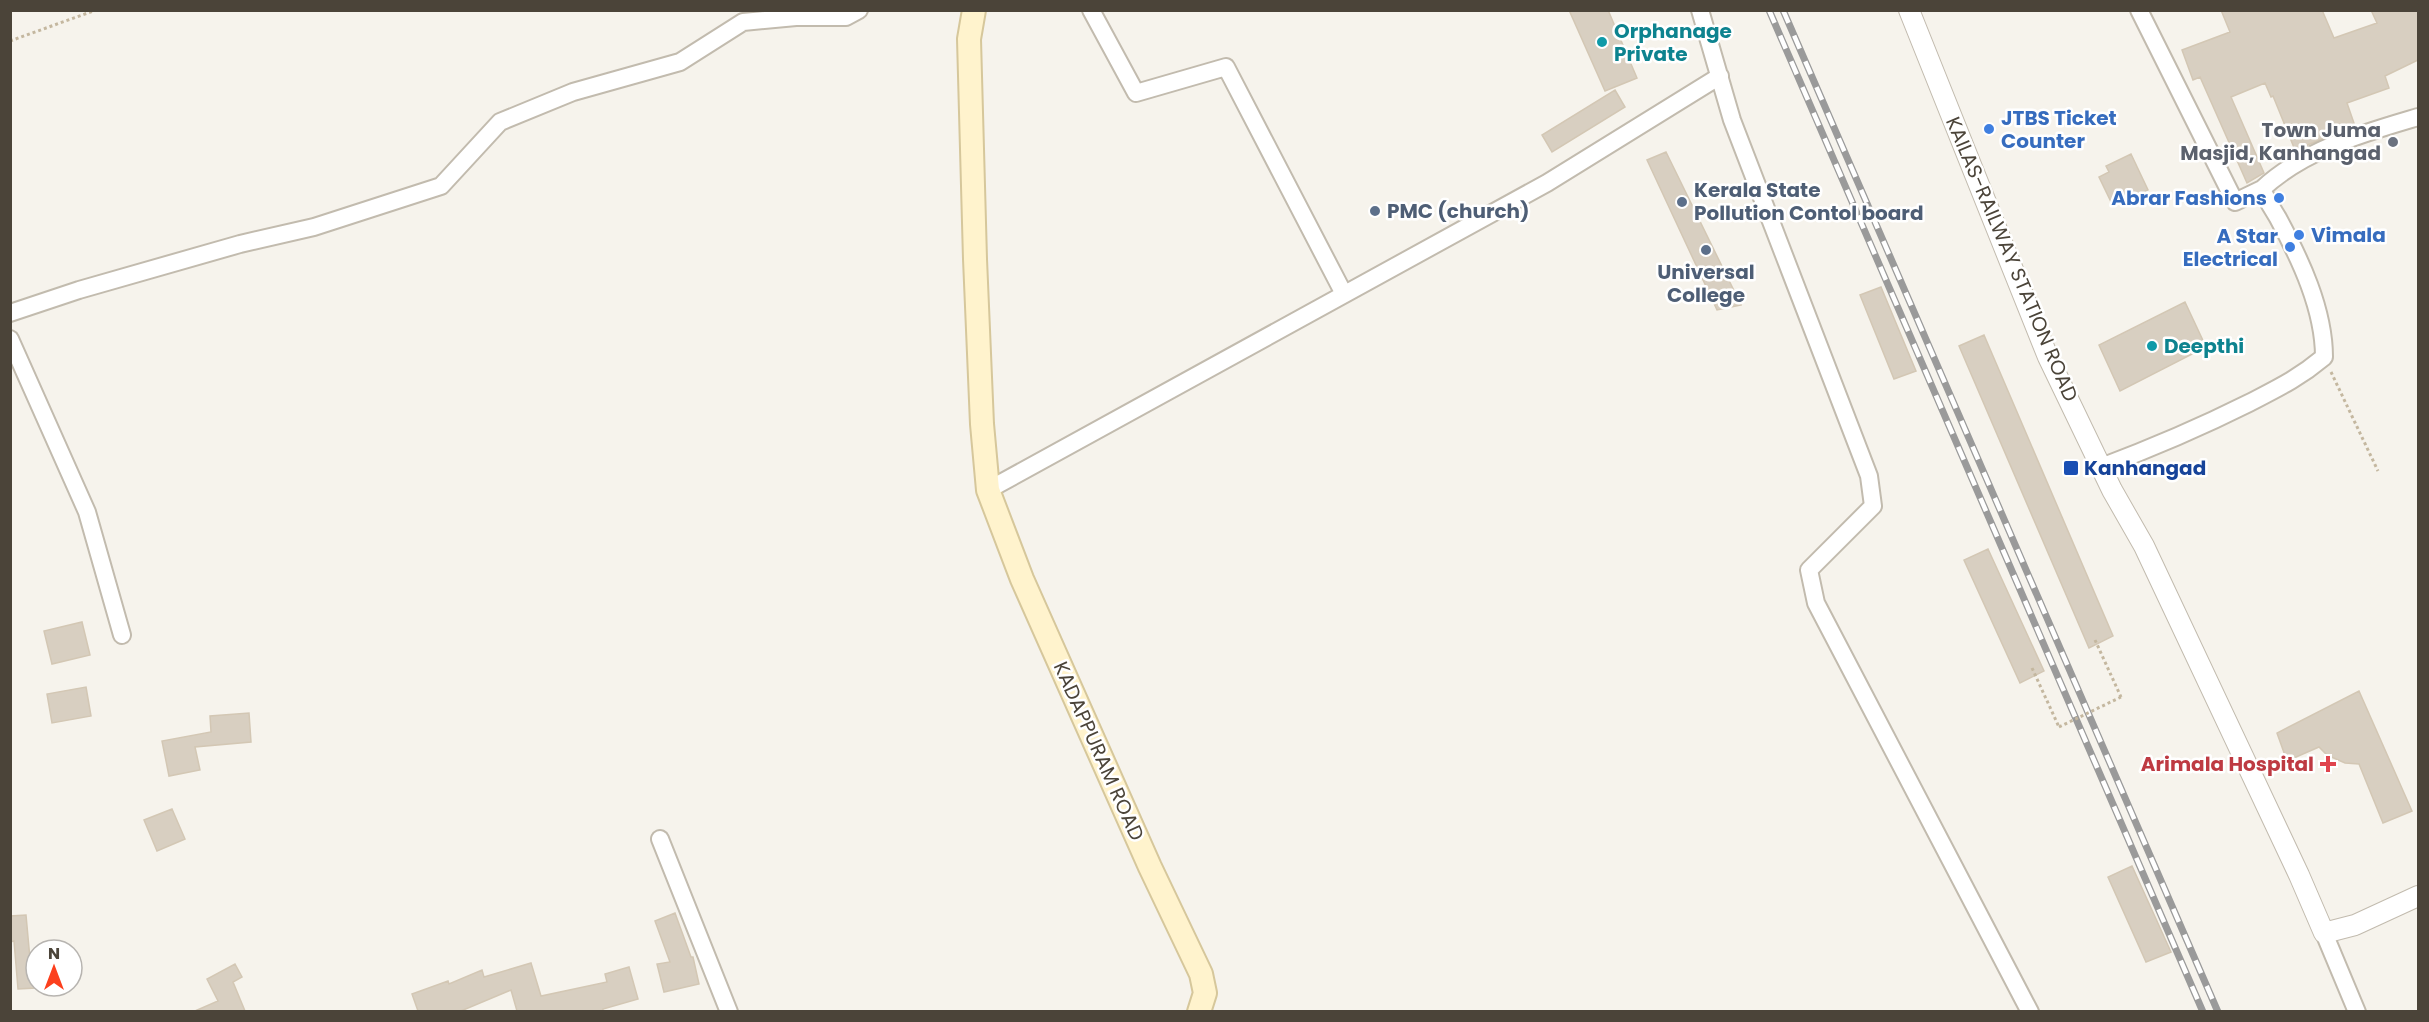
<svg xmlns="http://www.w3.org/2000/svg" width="2429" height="1022" font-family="Poppins,sans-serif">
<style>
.building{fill:#d8cfc1;stroke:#d3c7b4;stroke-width:1.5}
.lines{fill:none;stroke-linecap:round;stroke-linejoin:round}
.minor-casing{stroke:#c2bbae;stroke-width:20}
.tertiary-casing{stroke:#c2bbae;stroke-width:22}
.secondary-casing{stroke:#d6c79b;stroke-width:26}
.path{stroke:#c4b79f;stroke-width:3;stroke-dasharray:3 3;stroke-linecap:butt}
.minor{stroke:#fff;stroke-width:16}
.tertiary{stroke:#fff;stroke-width:20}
.secondary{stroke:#fff3cd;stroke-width:22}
.rail-casing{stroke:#9a9a9a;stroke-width:7}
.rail{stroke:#fff;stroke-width:4.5;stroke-dasharray:14;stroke-linecap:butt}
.path-bridge{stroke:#c4b79f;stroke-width:3;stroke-dasharray:3 3;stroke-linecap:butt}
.culture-dot{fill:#0f9aa8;stroke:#fff;stroke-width:2}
.shop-dot{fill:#3f7fe0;stroke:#fff;stroke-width:2}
.worship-dot{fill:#6b7280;stroke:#fff;stroke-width:2}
.service-dot{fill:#5c6f8a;stroke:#fff;stroke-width:2}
.transit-dot{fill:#1a4fb4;stroke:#fff;stroke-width:2}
.health-dot{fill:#e0444e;stroke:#fff;stroke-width:2}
.labels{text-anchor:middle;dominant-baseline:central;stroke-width:5;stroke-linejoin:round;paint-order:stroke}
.culture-label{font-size:20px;font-weight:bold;fill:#0d838f;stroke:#fff;text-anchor:start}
.shop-label{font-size:20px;font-weight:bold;fill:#366cbe;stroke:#fff;text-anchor:start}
.worship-label{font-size:20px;font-weight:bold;fill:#5b616d;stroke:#fff;text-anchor:end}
.service-label{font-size:20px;font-weight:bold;fill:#4e5e75;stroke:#fff;text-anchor:start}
.street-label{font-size:20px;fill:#4b4439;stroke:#fff}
.transit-label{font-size:20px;font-weight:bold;fill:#164399;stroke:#fff;text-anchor:start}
.health-label{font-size:20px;font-weight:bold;fill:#be3a42;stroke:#fff;text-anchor:end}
</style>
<rect width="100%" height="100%" fill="#f6f3ec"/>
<path class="building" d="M 1569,10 L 1608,10 L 1637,78 L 1605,91 Z
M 2221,10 L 2322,10 L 2334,38 L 2377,23 L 2371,10 L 2418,10 L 2418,60 L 2385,76 L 2389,88 L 2347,103 L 2355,126 L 2295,150 L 2273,96 L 2271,97 L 2265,83 L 2231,97 L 2264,173 L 2247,183 L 2200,77 L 2193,80 L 2182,50 L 2230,32 Z
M 1615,90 L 1625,107 L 1552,152 L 1542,135 Z
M 1666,152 L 1741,305 L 1717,310 L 1647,160 Z
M 2131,154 L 2148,190 L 2113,206 L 2099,177 L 2109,172 L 2106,166 Z
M 1881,287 L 1916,371 L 1894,379 L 1860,295 Z
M 2185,302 L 2206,347 L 2120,391 L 2099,345 Z
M 1984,335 L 2113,636 L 2089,648 L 1959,346 Z
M 1988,549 L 2044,671 L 2020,683 L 1964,560 Z
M 82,622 L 90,655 L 52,664 L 44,631 Z
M 86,687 L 91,716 L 52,723 L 47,694 Z
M 2359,691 L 2412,811 L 2383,823 L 2359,764 L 2345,763 L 2327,755 L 2319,747 L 2287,761 L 2277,733 Z
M 249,713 L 251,742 L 195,747 L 200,770 L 169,776 L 162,741 L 211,732 L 210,716 Z
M 172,809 L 185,839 L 157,851 L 144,820 Z
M 2132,866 L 2171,952 L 2146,962 L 2108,877 Z
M 675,913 L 691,957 L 693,957 L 699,984 L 664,992 L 657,964 L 670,962 L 655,921 Z
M 26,915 L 30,959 L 36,959 L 36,988 L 18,989 L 14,941 L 10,942 L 10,916 Z
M 531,963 L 541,996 L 607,982 L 605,974 L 629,967 L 638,999 L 603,1009 L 603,1011 L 517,1011 L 511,990 L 461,1011 L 418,1011 L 412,994 L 448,981 L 449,984 L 482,970 L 484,977 Z
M 235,964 L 242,977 L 233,982 L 245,1011 L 195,1011 L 218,1001 L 207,979 Z"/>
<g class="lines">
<defs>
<path id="minor" d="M 1091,10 L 1136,93 L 1226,67 L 1344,294
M 1700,10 L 1732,120 L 1869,476 L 1873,506 L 1809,570 L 1816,603 L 2030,1012
M 2139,10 L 2235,202 L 2262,189
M 10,313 L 79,290 L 240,244 L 314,227 L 441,186 L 500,122 L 573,92 L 680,62 L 743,22 L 796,17 L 846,17 L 859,10
M 10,339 L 87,512 L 122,635
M 2101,467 C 2152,448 2201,427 2249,403 C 2278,388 2299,378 2324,357 C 2324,309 2300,259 2278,218 C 2272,208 2266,199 2262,189 C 2305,149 2364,133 2418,117
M 988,490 L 1547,183 L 1720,76
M 660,839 L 729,1012
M 2324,933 L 2357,1012"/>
<path id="tertiary" d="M 1909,10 L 2048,357 L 2112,490 L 2144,546 L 2299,875 L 2324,933 L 2355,925 L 2418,896"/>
<path id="secondary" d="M 974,10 L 969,39 L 975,259 L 982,424 L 988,490 L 1022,579 L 1150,867 L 1201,974 L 1205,993 L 1199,1012"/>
</defs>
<use href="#minor" class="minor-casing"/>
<use href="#tertiary" class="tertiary-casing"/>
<use href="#secondary" class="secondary-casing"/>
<path class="path" d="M 10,41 L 96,10
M 2331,372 L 2378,471
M 2095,640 L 2121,697
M 2032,668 L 2059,727"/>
<use href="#minor" class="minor"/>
<use href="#tertiary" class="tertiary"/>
<use href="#secondary" class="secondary"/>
<defs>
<path id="rail" d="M 1769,10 L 2203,1012
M 1783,10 L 2218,1012"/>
</defs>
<use href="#rail" class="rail-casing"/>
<use href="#rail" class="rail"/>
<path class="path-bridge" d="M 2059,727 L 2121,697"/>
</g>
<g class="culture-dot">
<circle cx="1602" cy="42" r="6"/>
<circle cx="2152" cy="346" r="6"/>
</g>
<g class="shop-dot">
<circle cx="1989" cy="129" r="6"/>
<circle cx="2279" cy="198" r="6"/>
<circle cx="2299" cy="235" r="6"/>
<circle cx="2290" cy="247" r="6"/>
</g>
<circle class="worship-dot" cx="2393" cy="142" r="6"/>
<g class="service-dot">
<circle cx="1682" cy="202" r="6"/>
<circle cx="1375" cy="211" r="6"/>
<circle cx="1706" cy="250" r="6"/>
</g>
<rect class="transit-dot" x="2063" y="460" width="16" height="16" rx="3"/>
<path class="health-dot" d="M2325 755h6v6h6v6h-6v6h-6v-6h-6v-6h6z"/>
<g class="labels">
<g class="culture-label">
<text x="1614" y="31">Orphanage<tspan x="1614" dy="23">Private</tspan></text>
<text x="2164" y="346">Deepthi</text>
</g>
<g class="shop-label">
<text x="2001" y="118">JTBS Ticket<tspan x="2001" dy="23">Counter</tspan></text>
<text x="2267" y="198" text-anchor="end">Abrar Fashions</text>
<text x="2311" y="235">Vimala</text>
<text x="2278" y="236" text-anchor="end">A Star<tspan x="2278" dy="23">Electrical</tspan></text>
</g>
<g class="worship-label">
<text x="2381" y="130">Town Juma<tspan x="2381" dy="23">Masjid, Kanhangad</tspan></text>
</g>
<g class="service-label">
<text x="1694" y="190">Kerala State<tspan x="1694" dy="23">Pollution Contol board</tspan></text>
<text x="1387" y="211">PMC (church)</text>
<text x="1706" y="272" text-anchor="middle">Universal<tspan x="1706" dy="23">College</tspan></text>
</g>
<g class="street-label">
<text transform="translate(2012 259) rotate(67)">KAILAS-RAILWAY STATION ROAD</text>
<text transform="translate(1099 751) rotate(66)">KADAPPURAM ROAD</text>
</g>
<g class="transit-label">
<text x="2084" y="468">Kanhangad</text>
</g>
<g class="health-label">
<text x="2314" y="764">Arimala Hospital</text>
</g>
</g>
<rect width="2429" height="1022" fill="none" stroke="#4b4439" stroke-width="24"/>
<g transform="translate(54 968)"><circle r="28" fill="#ffffff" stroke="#b7b4b0" stroke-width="1.5"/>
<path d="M0-4.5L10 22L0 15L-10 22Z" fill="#fc3f1d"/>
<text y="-9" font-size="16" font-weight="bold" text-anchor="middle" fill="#4b4439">N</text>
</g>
</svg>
